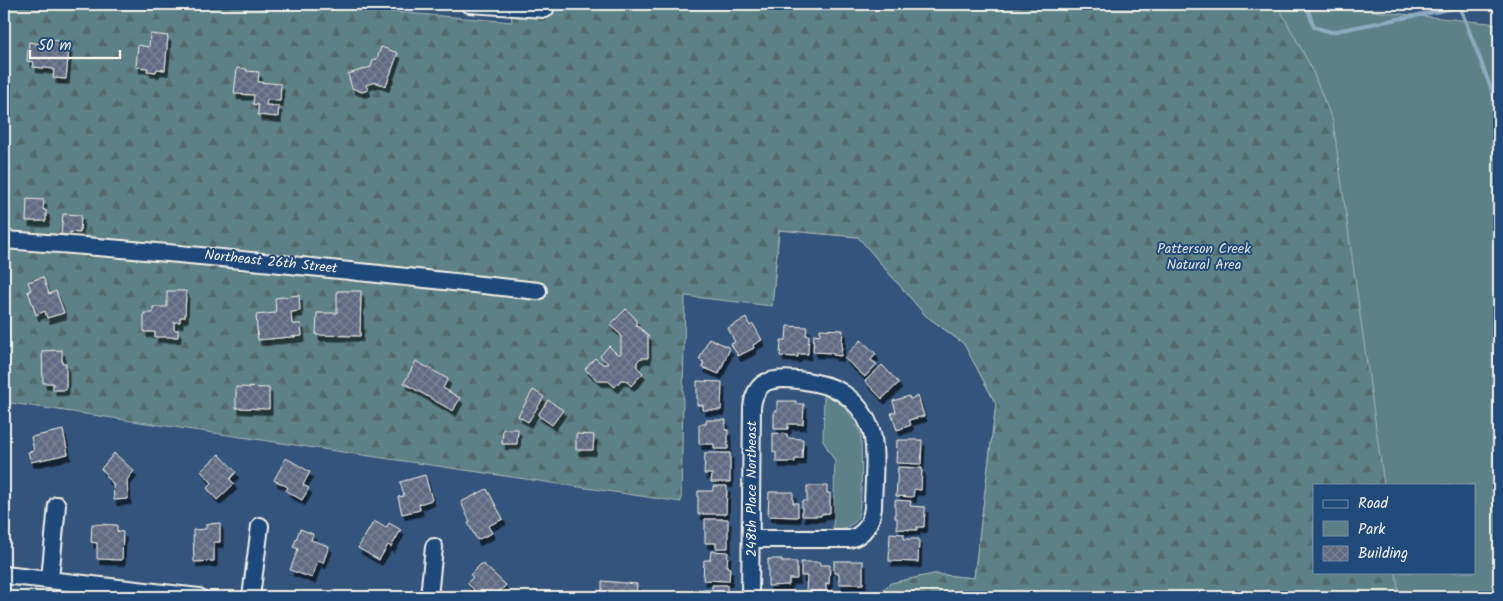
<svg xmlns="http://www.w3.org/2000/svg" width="1503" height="601" font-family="Kalam,sans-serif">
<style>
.green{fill:#5b8186;stroke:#a8b9b7;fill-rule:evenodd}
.forest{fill:url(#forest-firs);stroke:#a8b9b7}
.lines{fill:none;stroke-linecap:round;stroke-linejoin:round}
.stream{stroke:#8cabbf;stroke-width:4}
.building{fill:url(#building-cross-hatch);stroke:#f4f1e8;filter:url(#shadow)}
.minor-casing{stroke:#f4f1e8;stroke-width:20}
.minor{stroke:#1f4a7a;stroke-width:16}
.labels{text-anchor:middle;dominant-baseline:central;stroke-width:4;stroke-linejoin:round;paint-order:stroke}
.park-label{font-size:14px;fill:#dde0d9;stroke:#1f4a7a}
.street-label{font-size:14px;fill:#f4f1e8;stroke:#1f4a7a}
</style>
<defs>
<pattern id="forest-firs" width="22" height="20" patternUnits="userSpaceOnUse" patternTransform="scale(1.25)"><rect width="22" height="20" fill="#5b8186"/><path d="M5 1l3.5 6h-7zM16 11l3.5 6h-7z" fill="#536769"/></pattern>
<pattern id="building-cross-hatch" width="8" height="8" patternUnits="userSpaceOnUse" patternTransform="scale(1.25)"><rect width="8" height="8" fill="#616a82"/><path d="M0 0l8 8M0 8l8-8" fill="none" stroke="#788094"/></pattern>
<filter id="shadow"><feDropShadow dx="3" dy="5.5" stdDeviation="0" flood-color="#0009"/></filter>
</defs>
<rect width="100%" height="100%" fill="#33547c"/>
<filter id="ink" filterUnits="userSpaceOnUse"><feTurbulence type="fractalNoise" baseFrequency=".02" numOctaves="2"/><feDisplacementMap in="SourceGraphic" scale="10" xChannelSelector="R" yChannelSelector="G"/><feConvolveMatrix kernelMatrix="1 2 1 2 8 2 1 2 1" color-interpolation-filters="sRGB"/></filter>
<g filter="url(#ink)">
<path class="green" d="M 688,4 L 1304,4 L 1499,24 L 1499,597 L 874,597 L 891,583 L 934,574 L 974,578 L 996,404 L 964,344 L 925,315 L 858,237 L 779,230 L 772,306 ZM 1314,485 L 1474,485 L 1474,572 L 1314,572 Z
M 824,394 C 844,403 852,414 861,435 C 861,451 864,512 855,522 C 849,527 840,530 833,530 L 835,461 L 823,441 Z"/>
<path class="forest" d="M 4,4 L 300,4 L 512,22 L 510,4 L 1277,4 L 1310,65 L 1333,122 L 1384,485 L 1314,485 L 1314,572 L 1396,572 L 1399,597 L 874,597 L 891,583 L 934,574 L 974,578 L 996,404 L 964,344 L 925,315 L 858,237 L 779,230 L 772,306 L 685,296 L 681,502 L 4,402 Z"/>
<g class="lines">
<path class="stream" d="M 1306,4 L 1314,27 L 1331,32 L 1460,7 L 1499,109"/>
</g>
<path class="building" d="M 150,34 L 168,36 L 165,70 L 157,69 L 156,72 L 147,71 L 148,68 L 136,67 L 138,45 L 149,47 Z
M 41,39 L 59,41 L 58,46 L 69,48 L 66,79 L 53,78 L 54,69 L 33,67 L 34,62 L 27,61 L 29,42 L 40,44 Z
M 381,47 L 398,53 L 386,86 L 375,82 L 366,85 L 368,90 L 362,92 L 352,88 L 348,74 L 371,67 L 373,60 L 377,59 Z
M 237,68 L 247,69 L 246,71 L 259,72 L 258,82 L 281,84 L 280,101 L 267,100 L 266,105 L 279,106 L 278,117 L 258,115 L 258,105 L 253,104 L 254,95 L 234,94 Z
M 27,199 L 44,200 L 43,210 L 46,210 L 46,221 L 26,221 Z
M 63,214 L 81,215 L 80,233 L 70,232 L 70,235 L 61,235 Z
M 43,277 L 49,294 L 56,291 L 64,313 L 47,318 L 45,311 L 36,315 L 28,291 L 31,290 L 28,282 Z
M 167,291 L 186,291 L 185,317 L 180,317 L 180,322 L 174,322 L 174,330 L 178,330 L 178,337 L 155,337 L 155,332 L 144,332 L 144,313 L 153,313 L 153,307 L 167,307 Z
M 337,291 L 361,291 L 360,336 L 316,335 L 317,313 L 337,313 Z
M 299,295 L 300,311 L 291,312 L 292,324 L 301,324 L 302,336 L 258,340 L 256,315 L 276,313 L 275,298 Z
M 626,309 L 636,319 L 636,325 L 648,335 L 648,358 L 641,358 L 637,362 L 637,367 L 643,373 L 631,386 L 626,380 L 621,380 L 615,387 L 608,381 L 598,381 L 585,369 L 595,358 L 602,364 L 609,364 L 600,356 L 609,346 L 617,354 L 621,354 L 621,335 L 610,325 Z
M 746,318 L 750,326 L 753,324 L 762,340 L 753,345 L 754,348 L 738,356 L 731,344 L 735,342 L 728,328 Z
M 787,326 L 807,327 L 806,335 L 809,335 L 808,354 L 798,354 L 798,357 L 780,356 L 781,340 L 786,340 Z
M 820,329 L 843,330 L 841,356 L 833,355 L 833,353 L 813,352 L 814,334 L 820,335 Z
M 709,338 L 730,348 L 719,374 L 702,367 L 704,362 L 699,360 Z
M 861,340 L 876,354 L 871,360 L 877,364 L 865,377 L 844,358 Z
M 62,350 L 62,363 L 66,363 L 66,390 L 53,390 L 53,383 L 43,383 L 42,351 Z
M 416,361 L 448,379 L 443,388 L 460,398 L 453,411 L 404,383 Z
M 882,365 L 899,383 L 882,399 L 865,381 Z
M 697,381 L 722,382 L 721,410 L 703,410 L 703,405 L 697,405 Z
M 236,387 L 269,388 L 269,409 L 236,408 Z
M 533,390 L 544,397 L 528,422 L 518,416 Z
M 909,396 L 910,399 L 918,396 L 924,416 L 909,420 L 911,425 L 897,430 L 891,413 L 896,412 L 893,401 Z
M 548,400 L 563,410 L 552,425 L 538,415 Z
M 777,401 L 796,401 L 796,404 L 804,404 L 803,424 L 788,424 L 788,429 L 774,429 L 774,411 L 777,411 Z
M 706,420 L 726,420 L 725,430 L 728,430 L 728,449 L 714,449 L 714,444 L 699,444 L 699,424 L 706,424 Z
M 503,429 L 518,429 L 517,444 L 502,444 Z
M 63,430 L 68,454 L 31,462 L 28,452 L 34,451 L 31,437 Z
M 773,433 L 787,434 L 787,438 L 803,439 L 802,459 L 795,459 L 795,462 L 776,462 L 776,452 L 773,452 Z
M 576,434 L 594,435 L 593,450 L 576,450 Z
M 897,440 L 922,440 L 921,464 L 896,463 Z
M 114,453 L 134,471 L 127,480 L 128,499 L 114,500 L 113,484 L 106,477 L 106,473 L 101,469 Z
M 705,453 L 730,453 L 730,482 L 711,482 L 712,474 L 704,474 Z
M 219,454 L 236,472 L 230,479 L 234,484 L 217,500 L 207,488 L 212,483 L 201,471 Z
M 286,458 L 310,472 L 303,485 L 309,488 L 302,500 L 286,491 L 288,487 L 274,480 Z
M 898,467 L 922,468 L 921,490 L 914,489 L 913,497 L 896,496 Z
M 425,475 L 432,500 L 419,504 L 420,510 L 402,514 L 398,497 L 404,496 L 400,482 Z
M 713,486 L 727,486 L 726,514 L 698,514 L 698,491 L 713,491 Z
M 807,486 L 827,486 L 827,493 L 830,493 L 830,513 L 821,514 L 821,516 L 802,516 L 802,501 L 807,501 Z
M 487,489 L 503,519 L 488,526 L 492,533 L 477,540 L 468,523 L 470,522 L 461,502 Z
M 769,492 L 793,492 L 793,503 L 798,503 L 798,517 L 768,516 Z
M 895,500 L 911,501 L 910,506 L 925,507 L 924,527 L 917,527 L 917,530 L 897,529 L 897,518 L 895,518 Z
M 705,519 L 728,519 L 728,548 L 716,548 L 716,543 L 705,543 Z
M 374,521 L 386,528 L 389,523 L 401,530 L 391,547 L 388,545 L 379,560 L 358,548 Z
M 220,523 L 220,542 L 214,542 L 214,561 L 194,562 L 193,530 L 206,529 L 206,524 Z
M 92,524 L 117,525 L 117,531 L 123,532 L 122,560 L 97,559 L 97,543 L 91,542 Z
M 300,529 L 313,534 L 311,540 L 329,546 L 323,563 L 318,561 L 312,578 L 290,570 L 298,549 L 293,547 Z
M 890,533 L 904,534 L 904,539 L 919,539 L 918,562 L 889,561 Z
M 711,551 L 728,552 L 727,567 L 730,568 L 729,581 L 703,580 L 704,560 L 710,560 Z
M 768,559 L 782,559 L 782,562 L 797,562 L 797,579 L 789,579 L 789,585 L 768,586 Z
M 834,561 L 863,561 L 863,584 L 839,584 L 839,573 L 834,573 Z
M 801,562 L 820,562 L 820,565 L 830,565 L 829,584 L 826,583 L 826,592 L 806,591 L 807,576 L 801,576 Z
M 482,563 L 506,585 L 495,597 L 475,597 L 471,593 L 474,590 L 467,583 L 473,577 L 470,575 Z
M 602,581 L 637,584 L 636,597 L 592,597 L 602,590 Z
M 712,585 L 727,585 L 727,597 L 697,597 L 697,590 L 712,590 Z"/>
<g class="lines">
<defs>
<path id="minor" d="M 469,4 L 545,9
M 4,240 C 182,252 360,272 538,291
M 4,575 L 199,597
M 50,579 L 57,505
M 251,597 L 260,526
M 429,597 L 434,547
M 750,597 L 752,407 C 753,398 755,390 763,384 C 779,373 829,383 844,394 C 856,402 865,415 870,427 C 878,446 873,487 873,508 C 871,523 864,536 849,539 L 752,539"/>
</defs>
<use href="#minor" class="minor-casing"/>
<use href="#minor" class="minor"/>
</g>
</g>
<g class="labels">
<g class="park-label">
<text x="1204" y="249">Patterson Creek<tspan x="1204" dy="16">Natural Area</tspan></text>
</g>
<g class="street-label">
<text transform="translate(271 262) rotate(6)">Northeast 26th Street</text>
<text transform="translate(752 489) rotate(-90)">248th Place Northeast</text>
</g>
</g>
<rect width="1503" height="601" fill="none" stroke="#1f4a7a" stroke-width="20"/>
<rect x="10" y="10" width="1483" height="581" fill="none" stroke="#f4f1e8" stroke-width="2" filter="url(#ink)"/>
<rect x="1313" y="484" width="162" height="90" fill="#1f4a7a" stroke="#748da6"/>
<rect x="1323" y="500" width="25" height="8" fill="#1f4a7a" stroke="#748da6"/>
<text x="1358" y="508" font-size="15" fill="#f4f1e8">Road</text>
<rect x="1323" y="521" width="25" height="15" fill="#5b8186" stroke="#748da6"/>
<text x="1358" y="534" font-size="15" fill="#f4f1e8">Park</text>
<rect x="1323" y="546" width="25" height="15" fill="url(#building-cross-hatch)" stroke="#748da6"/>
<text x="1358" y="558" font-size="15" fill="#f4f1e8">Building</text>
<path d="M30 50v8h90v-8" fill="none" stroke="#f4f1e8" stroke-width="2.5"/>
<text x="38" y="50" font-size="15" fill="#f4f1e8" stroke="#1f4a7a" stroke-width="4" paint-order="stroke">50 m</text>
</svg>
